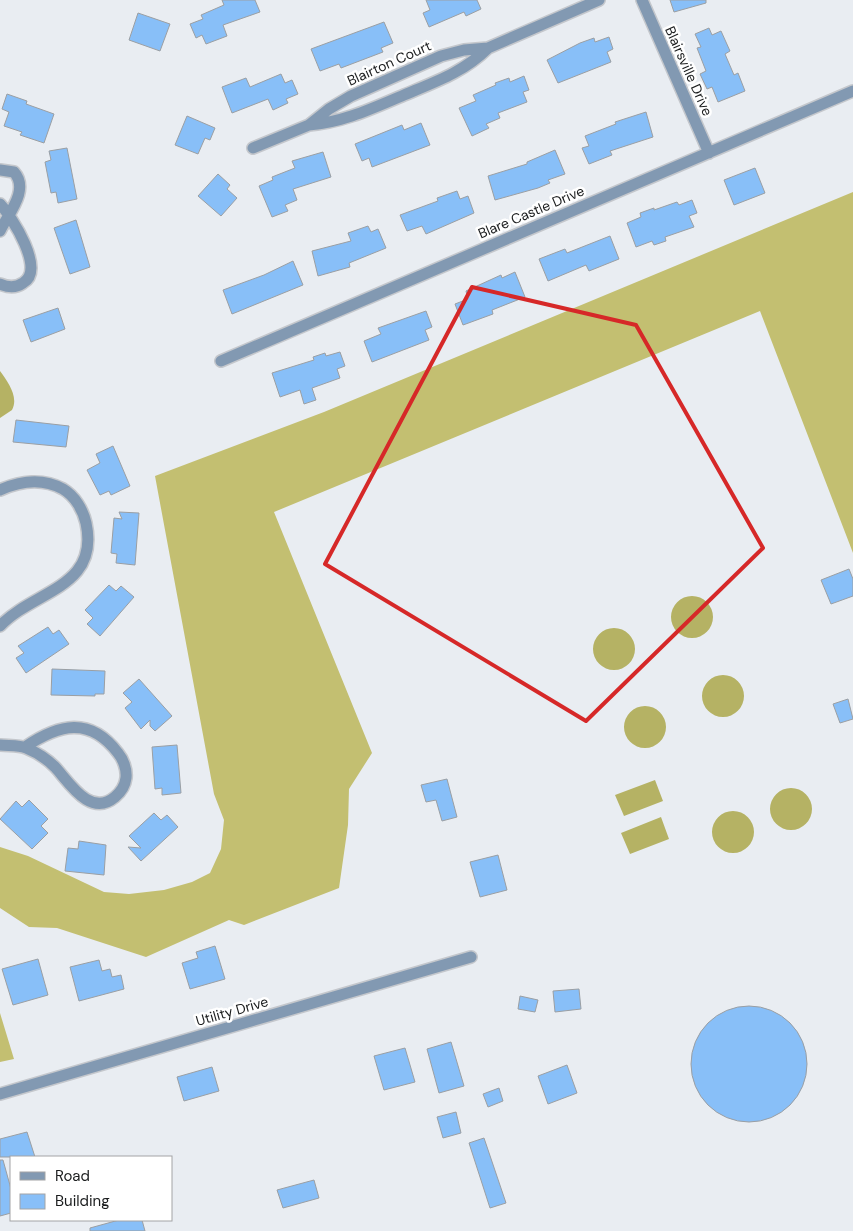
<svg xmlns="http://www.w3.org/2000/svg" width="853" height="1231" font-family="'DM Sans',sans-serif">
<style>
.forest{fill:#c3bf71}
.water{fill:#b5b264}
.building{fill:#88bff8;stroke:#9b9fa3}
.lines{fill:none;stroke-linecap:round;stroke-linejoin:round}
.minor-casing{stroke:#c4c7cc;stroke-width:14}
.minor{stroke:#8299b2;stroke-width:11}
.marked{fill:none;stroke:#d62828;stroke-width:4;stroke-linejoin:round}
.labels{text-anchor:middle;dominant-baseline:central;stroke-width:5;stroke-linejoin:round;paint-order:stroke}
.street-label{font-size:14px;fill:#1a1c1d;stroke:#fff}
</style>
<rect width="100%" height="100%" fill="#e9edf2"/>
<path class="forest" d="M 853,192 L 853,553 L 760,311 L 274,512 L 372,753 L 349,789 L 348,825 L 339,888 L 244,925 L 229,920 L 146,957 L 57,928 L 29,927 L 0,908 L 0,847 L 28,856 L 104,892 L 129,894 L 164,890 L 192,882 L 210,873 L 221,849 L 224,820 L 214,794 L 155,476 L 324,412 Z
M 0,1013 L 14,1059 L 0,1062 Z"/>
<path class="water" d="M 0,371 C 8,382 19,397 12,410 L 0,418 Z
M671 617a21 21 0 1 1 42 0a21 21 0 1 1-42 0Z
M593 649a21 21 0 1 1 42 0a21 21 0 1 1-42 0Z
M702 696a21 21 0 1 1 42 0a21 21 0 1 1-42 0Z
M624 727a21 21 0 1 1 42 0a21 21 0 1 1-42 0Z
M 655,780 L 663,801 L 624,816 L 615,795 Z
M770 809a21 21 0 1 1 42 0a21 21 0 1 1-42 0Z
M712 832a21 21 0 1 1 42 0a21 21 0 1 1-42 0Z
M 661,817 L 669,839 L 630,854 L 621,833 Z"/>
<path class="building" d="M 222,0 L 255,0 L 260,12 L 223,25 L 227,36 L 206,44 L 202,35 L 196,38 L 190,24 L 203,19 L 201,15 L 224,5 Z
M 426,0 L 477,0 L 481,9 L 466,16 L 464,12 L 429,27 L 423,13 L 430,10 Z
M 670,0 L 706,0 L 706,3 L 674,12 Z
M 138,13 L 170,24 L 160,51 L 129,40 Z
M 384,22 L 393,43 L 381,48 L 383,52 L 341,68 L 339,64 L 320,71 L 311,49 Z
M 709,28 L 712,35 L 721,31 L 730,51 L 725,54 L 734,75 L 738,73 L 745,91 L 718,102 L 712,87 L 707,89 L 700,74 L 706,71 L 697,48 L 701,47 L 695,34 Z
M 609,37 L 613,49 L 607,52 L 611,62 L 558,83 L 547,60 L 580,43 L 594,38 L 595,42 Z
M 281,74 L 285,83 L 292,80 L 298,94 L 286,99 L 288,103 L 273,110 L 268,99 L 232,113 L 222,87 L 246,78 L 250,87 Z
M 524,76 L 529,90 L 523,92 L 527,102 L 498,113 L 500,118 L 486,124 L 489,128 L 472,136 L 459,108 L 476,101 L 473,95 L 496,85 L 495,83 L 509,78 L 510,82 Z
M 7,94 L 27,101 L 26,104 L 54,114 L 44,143 L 20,135 L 22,132 L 4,126 L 9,112 L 2,109 Z
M 646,112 L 653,137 L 610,151 L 612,155 L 589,164 L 582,148 L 589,146 L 585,136 L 616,124 L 615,122 Z
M 187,116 L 215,128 L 210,140 L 205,138 L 198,154 L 175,145 Z
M 421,123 L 430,145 L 372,167 L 369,158 L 362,161 L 355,144 L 402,125 L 404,130 Z
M 67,148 L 77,199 L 58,203 L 56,192 L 51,193 L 45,162 L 51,160 L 49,151 Z
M 555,150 L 565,174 L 548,180 L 550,183 L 538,188 L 495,200 L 488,176 L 527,164 L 527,162 Z
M 323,152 L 331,177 L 293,189 L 297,200 L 285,205 L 288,211 L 272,217 L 259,186 L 273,180 L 272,177 L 295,168 L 292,161 Z
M 755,168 L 765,193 L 734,205 L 724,180 Z
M 218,174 L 230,185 L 227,189 L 237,198 L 221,216 L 198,196 Z
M 457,191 L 460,199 L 468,196 L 474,213 L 426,234 L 422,226 L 407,231 L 400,215 L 438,201 L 437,198 Z
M 692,200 L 697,213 L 689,216 L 694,227 L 665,237 L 666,241 L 654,245 L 652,241 L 636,247 L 627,223 L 641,217 L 640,213 L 654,208 L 654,210 L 677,202 L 679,205 Z
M 76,220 L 90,267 L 70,274 L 54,228 Z
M 368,226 L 371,232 L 378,229 L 386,248 L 349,263 L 350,267 L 318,276 L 312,251 L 351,241 L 348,233 Z
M 610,236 L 619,259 L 589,271 L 586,265 L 548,281 L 539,259 L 565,249 L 567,253 Z
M 293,261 L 303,285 L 232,314 L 223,290 L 264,275 Z
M 515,272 L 525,297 L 492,310 L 493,314 L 463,325 L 455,304 L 468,299 L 466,291 L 501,275 L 502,278 Z
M 58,308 L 65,329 L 31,342 L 23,320 Z
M 426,311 L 432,327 L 425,330 L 429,340 L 372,362 L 364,341 L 381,334 L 378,328 Z
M 340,352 L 345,366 L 337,369 L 340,378 L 312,388 L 316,400 L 304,404 L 300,390 L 280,397 L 272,373 L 314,360 L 313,357 L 325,353 L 326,356 Z
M 16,420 L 69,426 L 66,447 L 13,442 Z
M 113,446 L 130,486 L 111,495 L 109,491 L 100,495 L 87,470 L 100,463 L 96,454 Z
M 119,512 L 139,513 L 135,565 L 116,563 L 117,554 L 111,553 L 114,518 L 122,519 Z
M 849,569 L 853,579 L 853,596 L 831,604 L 821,580 Z
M 109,585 L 116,591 L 121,586 L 134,597 L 100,636 L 87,624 L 93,618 L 85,610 Z
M 48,627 L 53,634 L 59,630 L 69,644 L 26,673 L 16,658 L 24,653 L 18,646 Z
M 52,669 L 105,671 L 104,694 L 95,694 L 95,696 L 51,695 Z
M 139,679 L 172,716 L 155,731 L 150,726 L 150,720 L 141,729 L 125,708 L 132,702 L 123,693 Z
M 848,699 L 853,719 L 840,723 L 833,704 Z
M 177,745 L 181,793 L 162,795 L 162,788 L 155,789 L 152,747 Z
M 447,779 L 457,817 L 442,821 L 436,800 L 426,802 L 421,785 Z
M 29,800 L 48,819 L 41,826 L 48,833 L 32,849 L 0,819 L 16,801 L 22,807 Z
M 154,813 L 161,820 L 167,815 L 178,827 L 141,861 L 128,847 L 141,848 L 129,836 Z
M 79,841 L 106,845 L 104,875 L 65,871 L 68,848 L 78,849 Z
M 498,855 L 507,890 L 480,897 L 470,862 Z
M 215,946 L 225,979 L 190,989 L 182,963 L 198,958 L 196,952 Z
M 38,959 L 48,995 L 13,1005 L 2,969 Z
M 99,960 L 102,971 L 110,969 L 112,977 L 121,975 L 124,989 L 79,1001 L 70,967 Z
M 579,989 L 581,1009 L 555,1012 L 553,991 Z
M 520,996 L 538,1000 L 535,1012 L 518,1009 Z
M691 1064a58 58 0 1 1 116 0a58 58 0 1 1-116 0Z
M 451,1042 L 464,1086 L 439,1093 L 427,1049 Z
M 405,1048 L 415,1082 L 384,1090 L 374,1056 Z
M 567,1065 L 577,1093 L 548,1104 L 538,1076 Z
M 212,1067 L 219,1091 L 184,1101 L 177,1077 Z
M 499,1088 L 503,1101 L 488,1107 L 483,1094 Z
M 456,1112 L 461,1133 L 443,1138 L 437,1117 Z
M 27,1132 L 35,1157 L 0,1157 L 0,1139 Z
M 484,1138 L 506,1203 L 490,1208 L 469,1143 Z
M 0,1160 L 3,1160 L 11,1189 L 11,1213 L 0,1216 Z
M 314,1180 L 319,1198 L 283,1208 L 277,1190 Z
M 119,1220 L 142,1220 L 145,1231 L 90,1231 L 90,1228 Z"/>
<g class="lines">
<defs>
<path id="minor" d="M 642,0 L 709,153
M 488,48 L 599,0
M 253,148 L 309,125 L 329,109 L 351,96 L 441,56 L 464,50 L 488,48 C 464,72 435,82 404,95 C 373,108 344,122 309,125
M 0,170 L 14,172 C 30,190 8,214 0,231
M 0,204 C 12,217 46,270 23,283 C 16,288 7,287 0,284
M 221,361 L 853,91
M 0,490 C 20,481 43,478 63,489 C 75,496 83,510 86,523 C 100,588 34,590 0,626
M 0,745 C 8,746 19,745 26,748 C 36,752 48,760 55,767 C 69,782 90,818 115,797 C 121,792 125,786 126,778 C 127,769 123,759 118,753 C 90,716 59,724 25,747
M 0,1094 L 471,957"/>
</defs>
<use href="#minor" class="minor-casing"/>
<use href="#minor" class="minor"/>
</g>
<path class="marked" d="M 472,287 L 636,325 L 763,548 L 586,721 L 325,564 Z"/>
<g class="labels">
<g class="street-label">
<text transform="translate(389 63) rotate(-24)">Blairton Court</text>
<text transform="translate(689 71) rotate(66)">Blairsville Drive</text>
<text transform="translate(531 212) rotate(-23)">Blare Castle Drive</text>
<text transform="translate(232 1011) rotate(-16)">Utility Drive</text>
</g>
</g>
<rect x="10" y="1156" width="162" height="65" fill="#ffffff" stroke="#a3a4a5"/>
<rect x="20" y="1172" width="25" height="8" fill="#8299b2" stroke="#a3a4a5"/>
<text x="55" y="1181" font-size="15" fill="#1a1c1d">Road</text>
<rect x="20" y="1194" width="25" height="15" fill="#88bff8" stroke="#a3a4a5"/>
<text x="55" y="1206" font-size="15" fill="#1a1c1d">Building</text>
</svg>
